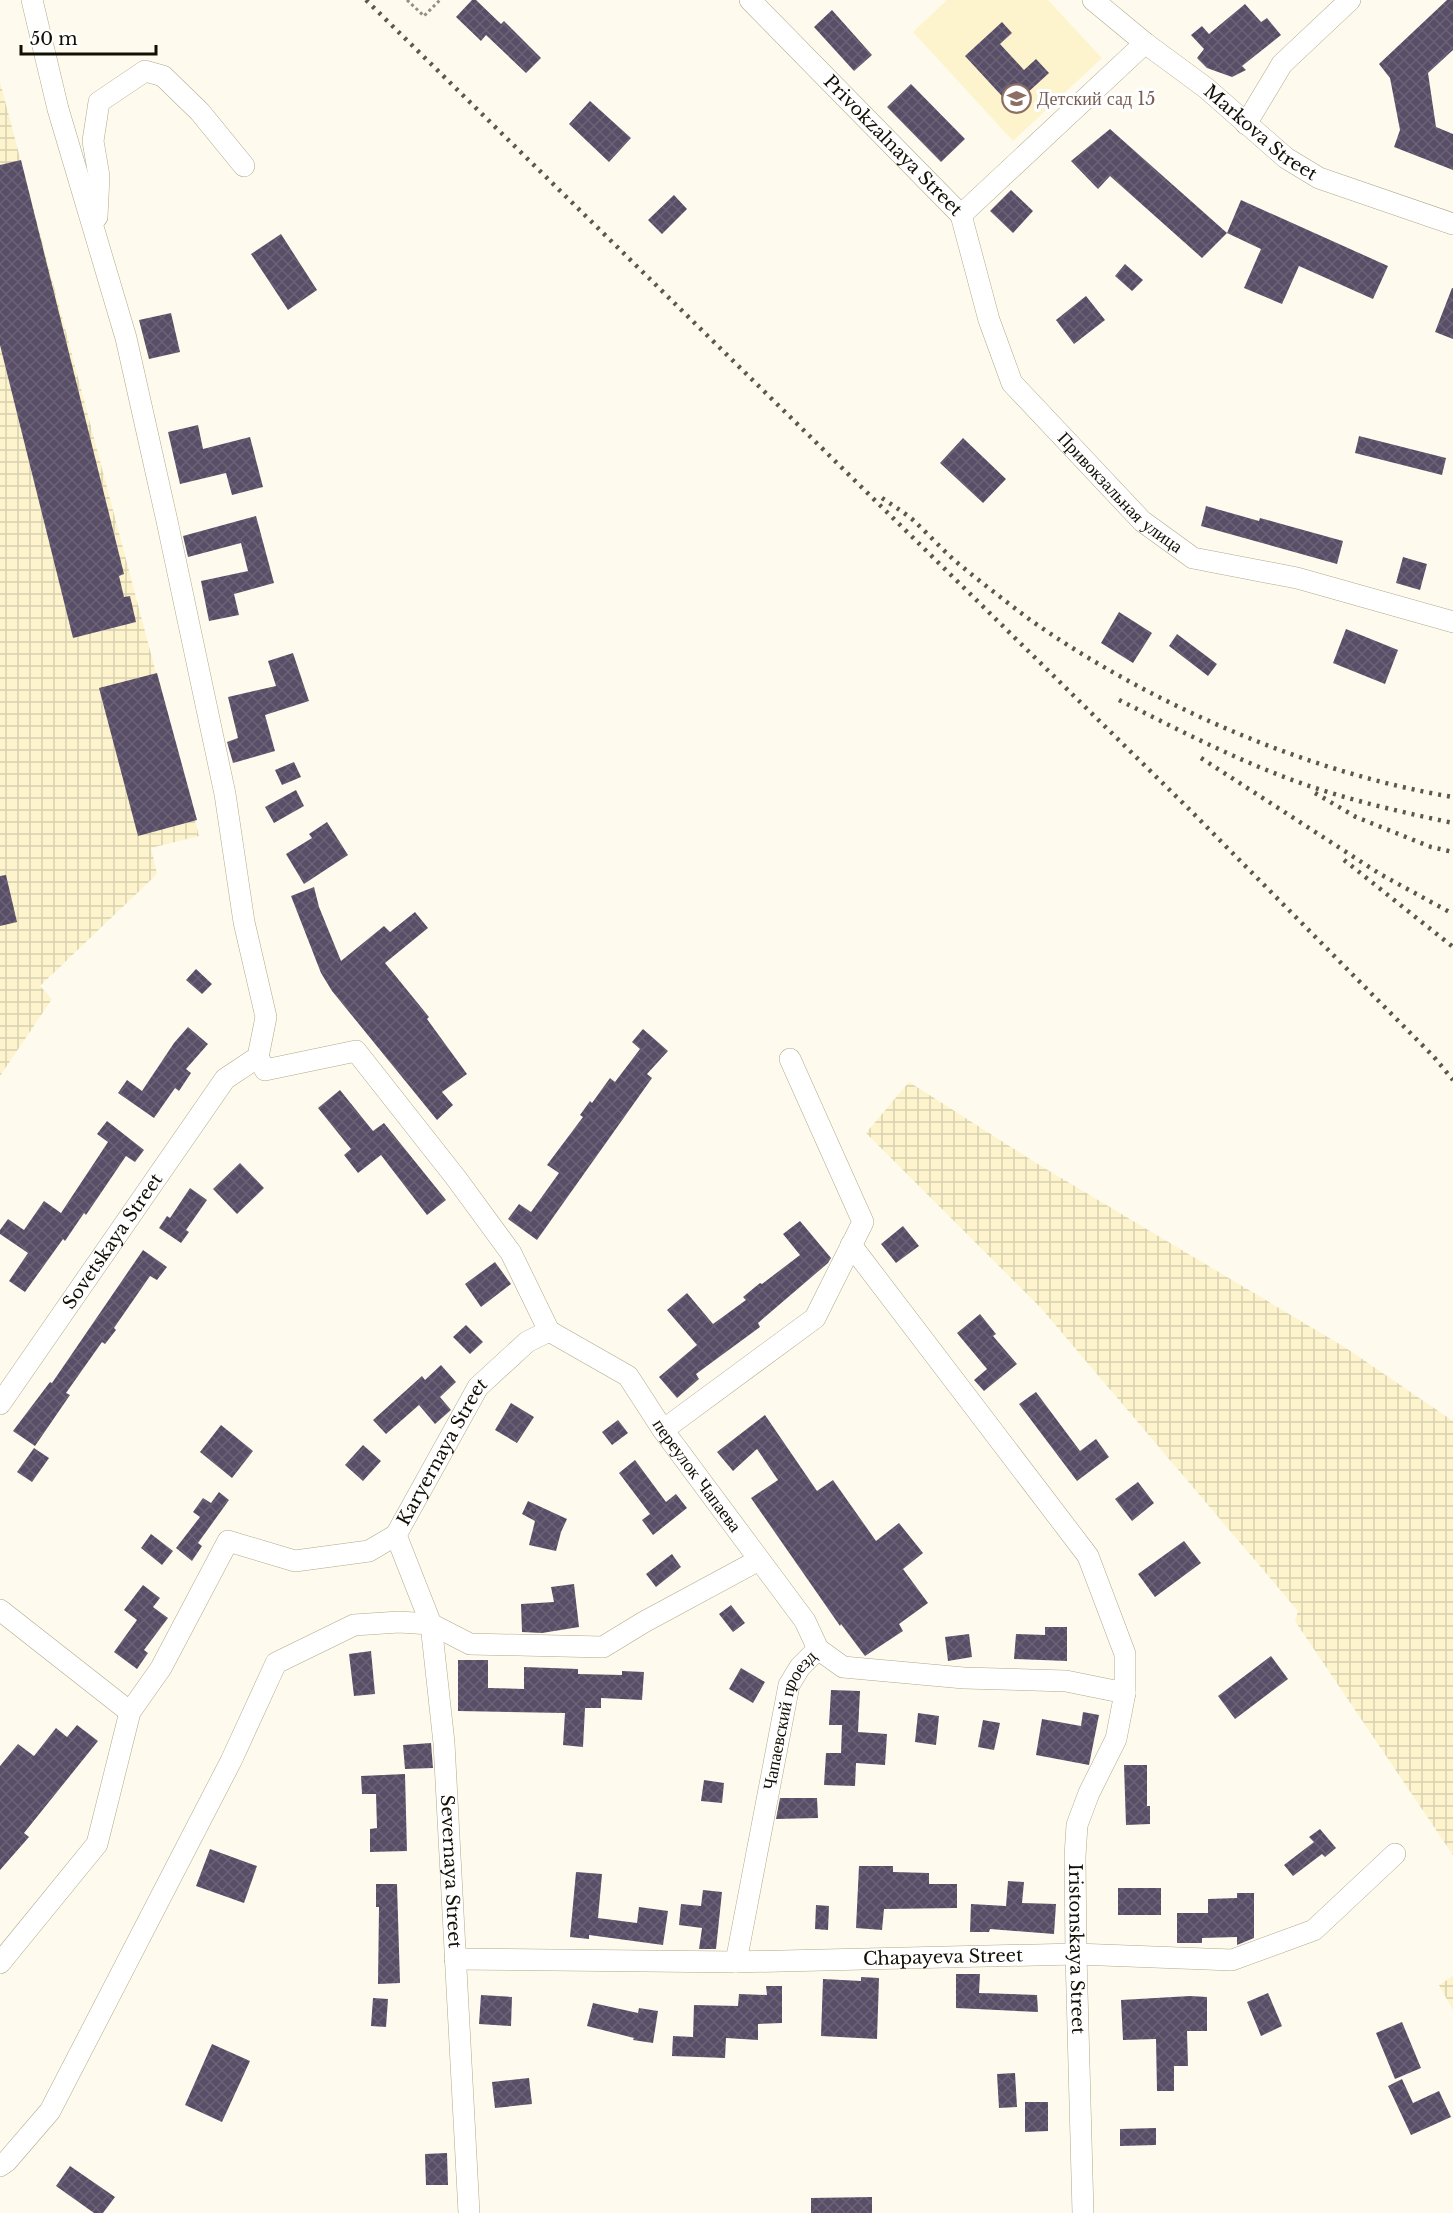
<svg xmlns="http://www.w3.org/2000/svg" width="1453" height="2213" font-family="'Libre Baskerville',serif">
<style>
.built{fill:#fdf4cd}
.industrial{fill:url(#industrial-grid)}
.building{fill:url(#building-cross-hatch)}
.lines{fill:none;stroke-linecap:round;stroke-linejoin:round}
.street-casing{stroke:#b0a98b;stroke-width:22}
.path{stroke:#928f83;stroke-width:3;stroke-dasharray:3 3;stroke-linecap:butt}
.street{stroke:#fff;stroke-width:21}
.rail{stroke:#5b584d;stroke-width:4.5;stroke-dasharray:3 6;stroke-linecap:butt}
.labels{text-anchor:middle;dominant-baseline:central;stroke-width:6;stroke-linejoin:round;paint-order:stroke}
.education-label{font-size:18px;fill:#785e54;stroke:#fff;text-anchor:start}
.street-label{font-size:18px;fill:#120f05;stroke:#fff}
</style>
<defs>
<pattern id="industrial-grid" width="8" height="8" patternUnits="userSpaceOnUse" patternTransform="scale(1.5)"><rect width="8" height="8" fill="#fdf4cd"/><path d="M0 4h8M4 0v8" fill="none" stroke="#d8d0af"/></pattern>
<pattern id="building-cross-hatch" width="8" height="8" patternUnits="userSpaceOnUse" patternTransform="scale(1.5)"><rect width="8" height="8" fill="#594e67"/><path d="M0 0l8 8M0 8l8-8" fill="none" stroke="#6c6376"/></pattern>
</defs>
<rect width="100%" height="100%" fill="#fefbee"/>
<path class="built" d="M 947,0 L 1048,0 L 1102,58 L 1013,141 L 913,32 Z"/>
<path class="industrial" d="M 0,82 L 199,836 L 151,848 L 157,874 L 40,986 L 52,999 L 0,1076 Z
M 909,1082 L 1036,1163 L 1346,1348 L 1453,1421 L 1453,1855 L 1295,1621 L 1298,1611 L 1041,1308 L 866,1133 Z
M 1453,1976 L 1453,2010 L 1439,1985 Z"/>
<path class="building" d="M 472,0 L 476,0 L 501,24 L 504,21 L 541,58 L 526,73 L 486,35 L 481,41 L 456,17 Z
M 1447,0 L 1453,0 L 1453,50 L 1428,73 L 1436,127 L 1453,134 L 1453,170 L 1394,147 L 1400,130 L 1390,78 L 1379,64 Z
M 1245,4 L 1261,22 L 1267,18 L 1281,35 L 1242,66 L 1246,70 L 1232,77 L 1207,68 L 1197,58 L 1204,49 L 1191,35 L 1202,26 L 1209,34 Z
M 832,10 L 872,55 L 854,71 L 814,27 Z
M 1002,22 L 1012,33 L 1000,44 L 1024,70 L 1036,59 L 1049,73 L 1012,107 L 965,56 Z
M 911,84 L 965,139 L 941,162 L 887,107 Z
M 590,101 L 631,138 L 609,162 L 569,124 Z
M 1110,129 L 1227,233 L 1202,258 L 1110,176 L 1098,189 L 1071,161 Z
M 21,160 L 124,574 L 119,576 L 124,597 L 130,596 L 136,622 L 73,638 L 0,345 L 0,165 Z
M 1011,190 L 1033,211 L 1013,233 L 990,211 Z
M 674,195 L 687,209 L 662,234 L 648,220 Z
M 1241,200 L 1388,266 L 1373,299 L 1299,266 L 1282,304 L 1244,288 L 1261,249 L 1227,233 Z
M 281,234 L 317,290 L 288,310 L 251,254 Z
M 1125,264 L 1143,280 L 1132,291 L 1115,276 Z
M 1452,288 L 1453,288 L 1453,339 L 1435,332 Z
M 1086,296 L 1105,320 L 1074,344 L 1056,320 Z
M 171,313 L 180,352 L 149,359 L 139,320 Z
M 198,425 L 203,449 L 250,437 L 263,487 L 232,495 L 226,473 L 180,484 L 168,432 Z
M 1359,436 L 1446,458 L 1442,475 L 1355,453 Z
M 963,438 L 1006,479 L 983,503 L 940,463 Z
M 1206,506 L 1259,521 L 1260,518 L 1343,541 L 1337,564 L 1201,526 Z
M 256,516 L 274,583 L 234,594 L 239,615 L 209,621 L 201,581 L 248,571 L 241,543 L 188,557 L 183,536 Z
M 1403,557 L 1427,564 L 1420,590 L 1396,583 Z
M 1119,612 L 1152,633 L 1133,663 L 1101,643 Z
M 1346,629 L 1398,650 L 1385,684 L 1333,663 Z
M 1177,634 L 1217,664 L 1208,676 L 1169,646 Z
M 293,653 L 309,701 L 265,715 L 275,751 L 233,763 L 227,742 L 238,738 L 228,697 L 276,686 L 268,661 Z
M 157,673 L 197,820 L 138,836 L 99,688 Z
M 294,762 L 301,777 L 282,785 L 275,770 Z
M 296,790 L 304,806 L 274,823 L 265,807 Z
M 327,822 L 348,855 L 304,884 L 286,854 L 312,838 L 309,834 Z
M 6,875 L 17,922 L 0,926 L 0,876 Z
M 314,887 L 319,907 L 341,961 L 384,926 L 390,932 L 415,912 L 428,928 L 385,963 L 429,1017 L 427,1019 L 467,1074 L 442,1092 L 453,1105 L 437,1120 L 332,991 L 321,973 L 291,896 Z
M 196,969 L 212,984 L 202,994 L 186,980 Z
M 188,1027 L 208,1044 L 186,1069 L 191,1073 L 179,1091 L 175,1088 L 154,1118 L 118,1093 L 127,1080 L 142,1091 L 174,1043 Z
M 643,1029 L 668,1051 L 647,1074 L 652,1078 L 537,1240 L 508,1219 L 519,1204 L 531,1212 L 559,1173 L 547,1165 L 583,1117 L 580,1115 L 590,1101 L 592,1103 L 610,1078 L 615,1082 L 640,1049 L 632,1042 Z
M 340,1090 L 373,1131 L 384,1123 L 446,1200 L 427,1215 L 381,1155 L 358,1173 L 344,1155 L 351,1149 L 318,1108 Z
M 107,1121 L 144,1150 L 135,1162 L 126,1156 L 86,1215 L 84,1213 L 65,1241 L 63,1239 L 25,1292 L 9,1281 L 28,1253 L 0,1234 L 0,1230 L 8,1219 L 24,1230 L 44,1201 L 61,1213 L 108,1142 L 97,1134 Z
M 240,1163 L 264,1188 L 237,1214 L 213,1189 Z
M 190,1188 L 207,1200 L 186,1230 L 189,1232 L 181,1243 L 159,1228 L 167,1216 L 170,1218 Z
M 800,1221 L 831,1258 L 828,1263 L 758,1323 L 760,1327 L 696,1374 L 699,1379 L 677,1398 L 659,1377 L 697,1345 L 667,1310 L 687,1293 L 713,1324 L 746,1300 L 743,1297 L 760,1283 L 762,1284 L 800,1255 L 783,1234 Z
M 903,1226 L 919,1246 L 896,1263 L 881,1244 Z
M 143,1250 L 167,1267 L 157,1280 L 150,1276 L 114,1328 L 116,1330 L 105,1344 L 102,1342 L 66,1393 L 70,1395 L 35,1446 L 13,1431 L 50,1382 L 52,1383 Z
M 495,1262 L 511,1284 L 481,1307 L 465,1284 Z
M 980,1314 L 996,1334 L 993,1336 L 1017,1364 L 984,1391 L 974,1380 L 987,1369 L 957,1333 Z
M 466,1325 L 483,1342 L 470,1354 L 453,1337 Z
M 441,1365 L 456,1382 L 440,1397 L 451,1410 L 435,1424 L 419,1405 L 386,1434 L 373,1420 L 422,1376 L 425,1380 Z
M 1036,1392 L 1080,1451 L 1096,1439 L 1109,1457 L 1077,1481 L 1019,1404 Z
M 511,1403 L 534,1417 L 517,1443 L 495,1430 Z
M 765,1415 L 817,1491 L 833,1480 L 876,1541 L 899,1523 L 923,1553 L 903,1569 L 928,1603 L 899,1624 L 903,1631 L 865,1656 L 841,1624 L 840,1626 L 751,1498 L 778,1480 L 757,1449 L 733,1471 L 717,1452 Z
M 618,1420 L 628,1433 L 612,1445 L 602,1432 Z
M 221,1425 L 253,1451 L 232,1478 L 200,1452 Z
M 363,1445 L 381,1461 L 363,1481 L 345,1465 Z
M 34,1448 L 49,1458 L 32,1482 L 17,1472 Z
M 635,1460 L 666,1502 L 676,1494 L 687,1508 L 653,1535 L 642,1520 L 650,1514 L 619,1473 Z
M 1138,1482 L 1154,1503 L 1132,1521 L 1115,1499 Z
M 219,1492 L 229,1500 L 198,1543 L 202,1546 L 192,1561 L 176,1548 L 200,1517 L 193,1512 L 203,1498 L 211,1503 Z
M 528,1501 L 567,1519 L 561,1532 L 556,1551 L 529,1545 L 535,1521 L 522,1514 Z
M 151,1534 L 173,1551 L 162,1565 L 141,1548 Z
M 1184,1541 L 1201,1563 L 1155,1597 L 1138,1574 Z
M 672,1554 L 681,1567 L 656,1587 L 646,1574 Z
M 574,1584 L 579,1627 L 542,1633 L 522,1632 L 521,1604 L 554,1602 L 551,1587 Z
M 143,1585 L 160,1598 L 153,1607 L 168,1618 L 144,1650 L 148,1653 L 137,1669 L 114,1652 L 137,1620 L 124,1610 Z
M 731,1605 L 745,1623 L 733,1632 L 719,1614 Z
M 1045,1627 L 1067,1627 L 1067,1661 L 1014,1659 L 1016,1634 L 1045,1635 Z
M 969,1634 L 972,1657 L 948,1661 L 945,1637 Z
M 371,1651 L 375,1694 L 354,1696 L 349,1654 Z
M 1271,1656 L 1288,1679 L 1235,1719 L 1218,1696 Z
M 458,1660 L 488,1660 L 488,1688 L 524,1689 L 524,1667 L 578,1669 L 578,1674 L 622,1675 L 622,1671 L 644,1672 L 642,1700 L 601,1698 L 601,1708 L 585,1708 L 583,1747 L 563,1745 L 565,1713 L 458,1711 Z
M 741,1668 L 765,1682 L 753,1703 L 729,1689 Z
M 831,1690 L 860,1691 L 858,1732 L 887,1734 L 885,1765 L 856,1763 L 855,1786 L 824,1785 L 826,1753 L 841,1753 L 842,1725 L 829,1725 Z
M 1083,1712 L 1099,1715 L 1089,1765 L 1036,1755 L 1042,1719 L 1081,1726 Z
M 918,1713 L 939,1716 L 936,1745 L 915,1742 Z
M 983,1720 L 1000,1723 L 994,1750 L 978,1747 Z
M 77,1725 L 98,1741 L 24,1833 L 29,1837 L 0,1870 L 0,1766 L 18,1744 L 34,1756 L 56,1728 L 67,1737 Z
M 431,1743 L 433,1768 L 405,1769 L 403,1745 Z
M 1124,1765 L 1147,1765 L 1147,1806 L 1150,1806 L 1150,1824 L 1126,1825 Z
M 405,1774 L 407,1851 L 370,1852 L 370,1829 L 377,1828 L 376,1794 L 362,1794 L 361,1776 Z
M 704,1780 L 724,1783 L 722,1803 L 701,1801 Z
M 780,1798 L 817,1798 L 818,1818 L 776,1819 Z
M 1320,1829 L 1336,1848 L 1325,1857 L 1322,1854 L 1293,1876 L 1284,1865 L 1314,1842 L 1309,1837 Z
M 210,1849 L 257,1866 L 244,1903 L 196,1886 Z
M 859,1866 L 893,1866 L 893,1872 L 929,1873 L 929,1884 L 957,1884 L 957,1908 L 884,1909 L 882,1930 L 856,1928 Z
M 576,1872 L 602,1874 L 598,1918 L 637,1923 L 639,1907 L 668,1911 L 663,1945 L 589,1935 L 589,1939 L 570,1937 Z
M 1008,1881 L 1024,1882 L 1022,1903 L 1056,1904 L 1054,1934 L 990,1929 L 989,1932 L 970,1932 L 971,1904 L 1006,1906 Z
M 376,1884 L 397,1884 L 400,1983 L 378,1984 L 379,1907 L 376,1907 Z
M 1118,1888 L 1161,1888 L 1161,1915 L 1118,1915 Z
M 703,1890 L 722,1892 L 716,1949 L 699,1949 L 702,1928 L 679,1925 L 681,1904 L 701,1906 Z
M 1237,1893 L 1254,1893 L 1254,1938 L 1237,1945 L 1237,1937 L 1202,1938 L 1202,1943 L 1177,1943 L 1177,1913 L 1208,1913 L 1208,1899 L 1237,1898 Z
M 816,1905 L 829,1906 L 828,1930 L 815,1929 Z
M 956,1974 L 980,1974 L 979,1993 L 1037,1995 L 1038,2012 L 956,2008 Z
M 861,1977 L 879,1978 L 877,2039 L 821,2036 L 823,1979 L 861,1981 Z
M 766,1986 L 782,1986 L 782,2023 L 758,2024 L 758,2040 L 726,2038 L 725,2058 L 672,2056 L 673,2036 L 693,2037 L 694,2005 L 738,2006 L 739,1994 L 767,1995 Z
M 1268,1993 L 1282,2026 L 1261,2036 L 1247,2002 Z
M 481,1995 L 512,1997 L 511,2026 L 479,2024 Z
M 1190,1996 L 1207,1997 L 1207,2031 L 1187,2031 L 1188,2066 L 1174,2066 L 1174,2091 L 1157,2091 L 1156,2039 L 1123,2040 L 1121,2000 Z
M 373,1998 L 388,1999 L 386,2027 L 371,2026 Z
M 593,2003 L 638,2013 L 639,2008 L 658,2011 L 653,2043 L 633,2040 L 634,2038 L 587,2026 Z
M 1402,2022 L 1421,2068 L 1395,2079 L 1376,2033 Z
M 212,2044 L 250,2061 L 222,2122 L 185,2105 Z
M 1015,2073 L 1017,2107 L 999,2108 L 997,2074 Z
M 529,2078 L 532,2104 L 495,2108 L 492,2082 Z
M 1402,2079 L 1413,2103 L 1439,2091 L 1451,2117 L 1411,2135 L 1388,2086 Z
M 1025,2102 L 1048,2102 L 1048,2131 L 1025,2132 Z
M 1156,2128 L 1156,2145 L 1120,2146 L 1120,2129 Z
M 447,2153 L 448,2185 L 426,2185 L 425,2154 Z
M 70,2166 L 115,2197 L 103,2213 L 94,2213 L 56,2186 Z
M 872,2197 L 872,2213 L 811,2213 L 811,2198 Z"/>
<g class="lines">
<defs>
<g id="street">
<path id="s1" d="M 750,0 L 961,215 L 1145,43"/>
<path id="s2" d="M 1093,0 L 1145,43 L 1206,88 L 1286,158 L 1319,178 L 1453,224"/>
<path d="M 1246,124 L 1282,64 L 1350,0"/>
<path id="s3" d="M 961,215 L 989,320 L 1012,383 L 1142,521 L 1193,558 L 1297,578 L 1453,622"/>
<path d="M 97,217 L 99,176 L 93,141 L 99,102 L 145,71 L 163,76 L 200,112 L 244,166"/>
<path id="s4" d="M 851,1245 L 1088,1556 L 1125,1654 L 1125,1693 L 1116,1739 L 1089,1793 L 1077,1825 L 1075,1856 L 1076,1954 L 1083,2213"/>
<path id="s5" d="M 549,1331 L 628,1376 L 663,1430 L 805,1621 L 818,1649"/>
<path id="s6" d="M 0,1404 L 225,1079 L 258,1057 L 266,1017 L 244,922 L 225,794 L 167,521 L 126,338 L 58,109 L 32,0"/>
<path d="M 663,1430 L 815,1318 L 863,1222 L 790,1059"/>
<path id="s7" d="M 396,1535 L 431,1624 L 444,1743 L 469,2213"/>
<path d="M 0,1610 L 130,1712"/>
<path id="s8" d="M 455,1959 L 736,1962 L 1076,1954 L 1232,1960 L 1314,1930 L 1395,1854"/>
<path id="s9" d="M 736,1962 L 789,1685 L 800,1667 L 818,1649 L 843,1667 L 964,1678 L 1066,1681 L 1125,1693"/>
<path id="s10" d="M 0,1963 L 97,1844 L 130,1712 L 161,1668 L 228,1541 L 295,1561 L 369,1551 L 396,1535 L 478,1387 L 527,1342 L 549,1331 L 511,1253 L 456,1178 L 356,1051 L 265,1070 L 258,1057"/>
<path d="M 0,2166 L 7,2161 L 50,2111 L 231,1761 L 276,1663 L 354,1625 L 399,1622 L 431,1624 L 470,1644 L 603,1647 L 644,1622 L 759,1560"/>
</g>
</defs>
<use href="#street" class="street-casing"/>
<path class="path" d="M 407,0 L 424,16 L 440,0"/>
<use href="#street" class="street"/>
<path class="rail" d="M 366,0 L 1190,810 L 1434,1057 L 1453,1080
M 882,498 C 892,505 902,511 912,519 C 926,532 940,547 954,560 C 978,580 1004,600 1029,619 C 1149,704 1308,773 1453,797
M 1119,700 C 1177,729 1236,760 1298,782 C 1348,800 1401,812 1453,823
M 1201,758 L 1380,874 L 1453,914
M 1315,793 L 1356,817 L 1431,847 L 1453,852
M 1344,860 L 1453,947"/>
</g>
<defs>
<symbol id="school-ring" viewBox="-11 -11 22 22"><circle r="9.5" fill="#fff" stroke="#8d6e63" stroke-width="1.5"/><path d="M0-5L7-2L0 1L-7-2ZM-4 1L0 2.5L4 1V4Q0 6-4 4Z" fill="#8d6e63"/></symbol>
</defs>
<g fill-rule="evenodd">
<use href="#school-ring" x="1000" y="82" width="33" height="33"/>
</g>
<g class="labels">
<g class="education-label">
<text x="1037" y="99">Детский сад 15</text>
</g>
<g class="street-label">
<text stroke="none"><textPath href="#s2" startOffset="214">Markova Street</textPath></text>
<text stroke="none"><textPath href="#s1" startOffset="204">Privokzalnaya Street</textPath></text>
<text stroke="none"><textPath href="#s3" startOffset="330">Привокзальная улица</textPath></text>
<text stroke="none"><textPath href="#s6" startOffset="198">Sovetskaya Street</textPath></text>
<text stroke="none"><textPath href="#s10" startOffset="758">Karyernaya Street</textPath></text>
<text stroke="none"><textPath href="#s5" startOffset="212">переулок Чапаева</textPath></text>
<text stroke="none"><textPath href="#s9" startOffset="249">Чапаевский проезд</textPath></text>
<text stroke="none"><textPath href="#s7" startOffset="344">Severnaya Street</textPath></text>
<text stroke="none"><textPath href="#s4" startOffset="800">Iristonskaya Street</textPath></text>
<text stroke="none"><textPath href="#s8" startOffset="488">Chapayeva Street</textPath></text>
</g>
</g>
<path d="M21 45v9h135v-9" fill="none" stroke="#120f05" stroke-width="3"/>
<text x="30" y="45" font-size="18" fill="#120f05" stroke="#ffffff" stroke-width="4.5" paint-order="stroke">50 m</text>
</svg>
